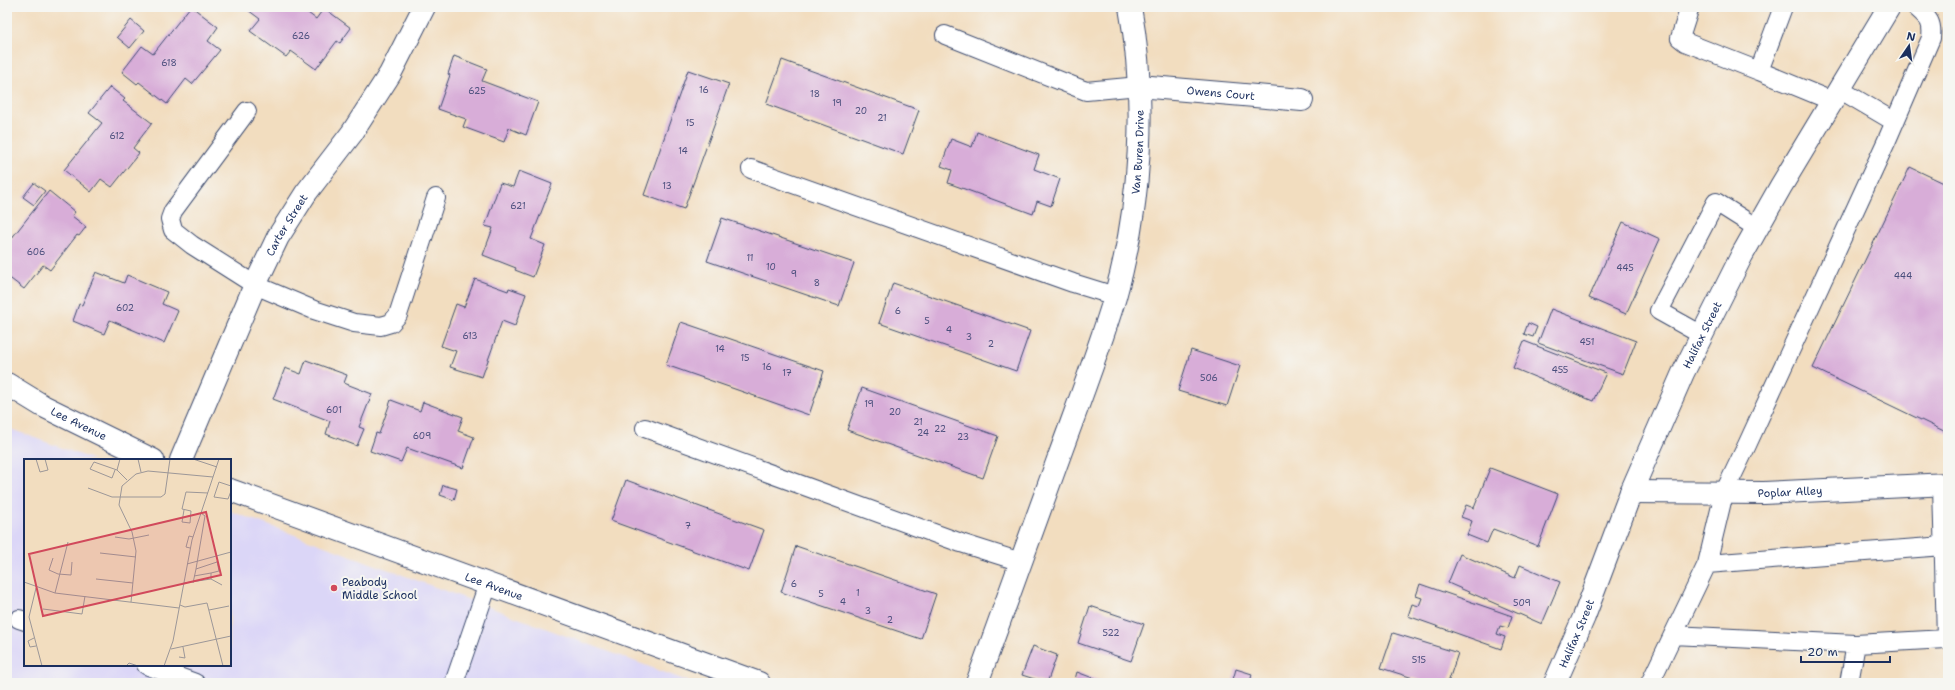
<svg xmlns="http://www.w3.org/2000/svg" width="1955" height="690" font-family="'Shantell Sans',sans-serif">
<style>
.built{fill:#dbd6f7}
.building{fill:#d8add8}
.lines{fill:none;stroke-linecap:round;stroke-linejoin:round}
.service-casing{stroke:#3b496d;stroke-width:20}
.minor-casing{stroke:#3b496d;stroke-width:24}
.tertiary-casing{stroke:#3b496d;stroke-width:24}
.secondary-casing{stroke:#3b496d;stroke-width:24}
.service{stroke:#fff;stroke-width:18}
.minor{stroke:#fff;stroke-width:22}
.tertiary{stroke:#fff;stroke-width:22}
.secondary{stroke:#fff;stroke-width:22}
.poi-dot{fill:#d1495b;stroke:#f6f6f2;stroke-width:1.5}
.labels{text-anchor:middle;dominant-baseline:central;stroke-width:4;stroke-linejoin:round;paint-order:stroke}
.number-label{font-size:9px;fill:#4a4e7c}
.street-label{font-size:11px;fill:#1b2f5e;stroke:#f6f6f2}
.poi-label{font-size:11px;fill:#1b2f5e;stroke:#f6f6f2;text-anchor:start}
.inset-road{fill:none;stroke:#9c9798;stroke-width:1}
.view{fill:#d1495b;fill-opacity:0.15;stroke:#d1495b;stroke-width:2}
.inset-edge{fill:none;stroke:#1b2f5e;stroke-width:2}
</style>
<rect width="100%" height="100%" fill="#f6f6f2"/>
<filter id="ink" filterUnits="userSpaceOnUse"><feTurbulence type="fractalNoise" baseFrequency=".025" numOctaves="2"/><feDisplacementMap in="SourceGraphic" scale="8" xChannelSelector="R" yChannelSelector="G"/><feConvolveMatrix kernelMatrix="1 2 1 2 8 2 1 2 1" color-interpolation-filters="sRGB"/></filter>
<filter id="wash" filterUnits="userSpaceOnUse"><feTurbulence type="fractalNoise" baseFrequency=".012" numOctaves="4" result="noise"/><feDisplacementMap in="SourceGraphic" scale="16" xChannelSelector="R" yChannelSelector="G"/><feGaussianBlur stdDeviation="0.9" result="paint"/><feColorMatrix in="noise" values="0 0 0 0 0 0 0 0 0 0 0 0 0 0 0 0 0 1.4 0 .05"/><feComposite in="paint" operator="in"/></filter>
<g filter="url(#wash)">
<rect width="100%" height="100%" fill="#f2ddbf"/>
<path class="built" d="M 8,428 L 94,460 L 25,460 L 25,665 L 230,665 L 230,511 L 693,683 L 7,683 Z"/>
<g id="blocks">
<path class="building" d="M 190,7 L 192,7 L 218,27 L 208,41 L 220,50 L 192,84 L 186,79 L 167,104 L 139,82 L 137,84 L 122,72 L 142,46 L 153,54 Z
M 250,7 L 300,7 L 316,19 L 324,8 L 351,28 L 340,43 L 337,41 L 316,69 L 291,51 L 286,57 L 250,31 L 260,19 L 248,10 Z
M 131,20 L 144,31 L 130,48 L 117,37 Z
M 454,56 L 487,69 L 482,81 L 538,102 L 526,135 L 509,128 L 504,142 L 463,127 L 466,119 L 438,109 L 450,75 L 448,74 Z
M 782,60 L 919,110 L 903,154 L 766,104 Z
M 688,70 L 729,84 L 684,209 L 644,195 Z
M 110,87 L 125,99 L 123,101 L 152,123 L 133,148 L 139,153 L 112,187 L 101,179 L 91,192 L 64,170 L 102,123 L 89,113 Z
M 977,132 L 1039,155 L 1034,169 L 1060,179 L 1051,206 L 1037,201 L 1033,214 L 948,183 L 952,170 L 941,166 L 951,139 L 972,147 Z
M 1910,167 L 1948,185 L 1948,433 L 1813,368 Z
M 519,171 L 552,184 L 531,239 L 545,245 L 533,277 L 515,270 L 516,268 L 483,255 L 493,228 L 485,226 L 500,183 L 513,187 Z
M 34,183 L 45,191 L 34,205 L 23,197 Z
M 49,191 L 75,212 L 72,216 L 86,227 L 79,236 L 77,235 L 50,270 L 43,265 L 24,289 L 7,276 L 7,235 L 11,239 Z
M 722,218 L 854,263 L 839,306 L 707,261 Z
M 1623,222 L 1660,239 L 1626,314 L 1589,298 Z
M 96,272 L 124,283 L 127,275 L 167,292 L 162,304 L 178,311 L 164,343 L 110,320 L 104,334 L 73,321 L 79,304 L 82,305 Z
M 475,279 L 508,291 L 509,288 L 526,294 L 515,326 L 502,321 L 482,377 L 450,367 L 456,351 L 441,346 L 456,304 L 464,307 Z
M 893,283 L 1030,331 L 1016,371 L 879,323 Z
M 1551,309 L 1636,341 L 1623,374 L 1538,343 Z
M 681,322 L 824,371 L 809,415 L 666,365 Z
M 1528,323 L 1537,327 L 1533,337 L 1524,334 Z
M 1524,341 L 1606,373 L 1593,401 L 1513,368 Z
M 1191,350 L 1240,366 L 1227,406 L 1178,391 Z
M 306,360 L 347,375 L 344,383 L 372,394 L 359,427 L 364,429 L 357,446 L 326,434 L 330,421 L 273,399 L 285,368 L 301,374 Z
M 862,388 L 998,436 L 983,478 L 847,430 Z
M 391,400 L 420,411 L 423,402 L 463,417 L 458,431 L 474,437 L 463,468 L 407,448 L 401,462 L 370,451 L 376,433 L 379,434 Z
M 1490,468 L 1558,494 L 1538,546 L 1493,529 L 1487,543 L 1467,535 L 1472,521 L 1461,517 L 1466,505 L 1474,508 Z
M 626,480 L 764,530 L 749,571 L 611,521 Z
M 443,485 L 457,489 L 454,500 L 440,495 Z
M 796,546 L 936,594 L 921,639 L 781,592 Z
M 1460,554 L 1515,578 L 1520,565 L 1560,582 L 1542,624 L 1448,583 Z
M 1420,584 L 1512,616 L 1508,628 L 1500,626 L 1497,634 L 1505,637 L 1501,649 L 1408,616 L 1412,604 L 1419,606 L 1422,598 L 1416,596 Z
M 1090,606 L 1144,624 L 1131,661 L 1078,643 Z
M 1393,633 L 1458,653 L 1448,683 L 1429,683 L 1381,668 Z
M 1033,646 L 1057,655 L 1047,683 L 1022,675 Z
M 1236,669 L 1252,674 L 1250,683 L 1232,683 Z
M 1077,672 L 1106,683 L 1074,683 Z"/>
</g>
</g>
<g filter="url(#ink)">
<use href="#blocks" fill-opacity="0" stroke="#3b496d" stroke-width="1"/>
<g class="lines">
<defs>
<path id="service" d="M 1690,7 L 1680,38 L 1685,42 L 1759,71 L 1783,7
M 945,35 L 1086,91 L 1139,86
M 1759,71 L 1832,101
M 1839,89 L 1895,122
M 247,111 L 173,211 L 170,219 L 173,230 L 192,245 L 255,285 L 314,310 L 354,323 L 381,326 L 391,323 L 398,315 L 436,198
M 751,169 L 1073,283 L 1115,296
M 1702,335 L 1659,311 L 1716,202 L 1757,228
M 645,428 L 961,543 L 1021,562
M 1707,564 L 1724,493 L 1747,445 L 1887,140 L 1931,38 C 1933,21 1928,18 1916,7
M 19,619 L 25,621
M 1673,635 L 1856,644
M 146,665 L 195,683
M 454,683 L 488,584
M 1650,683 L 1707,564 L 1944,546
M 1849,683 L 1856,644 L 1946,639 L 1942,485"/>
<g id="minor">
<path id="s1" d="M 1139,86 L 1302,100"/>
<path id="s2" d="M 181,460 L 255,285 L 278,237 L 306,193 L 352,133 L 390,74 L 424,7"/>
<path id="s3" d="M 1631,492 L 1764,493 L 1948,484"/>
<path id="s4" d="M 977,683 C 1005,607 1032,530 1060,454 C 1079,402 1099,350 1115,297 C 1141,207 1147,99 1130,7"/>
</g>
<g id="tertiary">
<path id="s5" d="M 7,384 L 43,406 L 153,460"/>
<path id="s6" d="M 230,490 L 759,683"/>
</g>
<g id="secondary">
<path id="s7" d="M 1555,683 L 1584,617 L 1631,492 L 1683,373 L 1742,255 L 1781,186 L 1889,7"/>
</g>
</defs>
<use href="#service" class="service-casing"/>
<use href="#minor" class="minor-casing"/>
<use href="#tertiary" class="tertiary-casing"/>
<use href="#secondary" class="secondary-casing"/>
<use href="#service" class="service"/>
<use href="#minor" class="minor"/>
<use href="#tertiary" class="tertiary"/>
<use href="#secondary" class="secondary"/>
</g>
</g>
<circle class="poi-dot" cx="334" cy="588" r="4"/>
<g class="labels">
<g class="number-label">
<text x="301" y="36">626</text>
<text x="169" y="63">618</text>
<text x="704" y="90">16</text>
<text x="477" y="91">625</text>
<text x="815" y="94">18</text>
<text x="837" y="103">19</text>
<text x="861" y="111">20</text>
<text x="882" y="118">21</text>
<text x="690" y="123">15</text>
<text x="117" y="136">612</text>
<text x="683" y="151">14</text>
<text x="667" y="186">13</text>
<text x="518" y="206">621</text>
<text x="36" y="252">606</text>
<text x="750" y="258">11</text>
<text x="771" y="267">10</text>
<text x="1625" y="268">445</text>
<text x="794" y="274">9</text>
<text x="1903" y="276">444</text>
<text x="817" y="283">8</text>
<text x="125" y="308">602</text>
<text x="898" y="311">6</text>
<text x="927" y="321">5</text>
<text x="949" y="330">4</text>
<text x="470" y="336">613</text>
<text x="969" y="337">3</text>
<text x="1587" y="342">451</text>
<text x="991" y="344">2</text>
<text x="720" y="349">14</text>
<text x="745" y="358">15</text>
<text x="767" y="367">16</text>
<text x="1560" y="370">455</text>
<text x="787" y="373">17</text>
<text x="1209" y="378">506</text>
<text x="869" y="404">19</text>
<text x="334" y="410">601</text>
<text x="895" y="412">20</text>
<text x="918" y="422">21</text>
<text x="940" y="429">22</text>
<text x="923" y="433">24</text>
<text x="422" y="436">609</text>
<text x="963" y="437">23</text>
<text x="688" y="526">7</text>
<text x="794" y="584">6</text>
<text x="858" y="593">1</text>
<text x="821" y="594">5</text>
<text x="843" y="602">4</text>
<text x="1522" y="603">509</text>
<text x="868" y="611">3</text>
<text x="890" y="620">2</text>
<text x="1111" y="633">522</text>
<text x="1419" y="660">515</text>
</g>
<g class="street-label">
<text stroke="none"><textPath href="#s1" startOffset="82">Owens Court</textPath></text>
<text stroke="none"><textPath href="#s4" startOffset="557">Van Buren Drive</textPath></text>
<text stroke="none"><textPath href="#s2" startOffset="258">Carter Street</textPath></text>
<text stroke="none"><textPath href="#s7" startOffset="378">Halifax Street</textPath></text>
<text stroke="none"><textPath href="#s5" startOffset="82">Lee Avenue</textPath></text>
<text stroke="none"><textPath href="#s3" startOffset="159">Poplar Alley</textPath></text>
<text stroke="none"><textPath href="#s6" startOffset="281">Lee Avenue</textPath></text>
<text stroke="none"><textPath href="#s7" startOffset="54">Halifax Street</textPath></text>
</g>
<g class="poi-label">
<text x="342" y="582">Peabody<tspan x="342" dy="13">Middle School</tspan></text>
</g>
</g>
<g transform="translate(24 459)">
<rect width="207" height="207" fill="#f2ddbf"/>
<path class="inset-road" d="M 12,0 L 16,13 L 24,11 L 21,0M 96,0 L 93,11 L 103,21M 114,0 L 117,13M 169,0 L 193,8M 91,11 L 88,19 L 66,10 L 70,3 L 93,11M 207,27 L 195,23 L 190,38 L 204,40 L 207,32M 64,29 L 88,38 L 137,38 L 141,35 L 146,0M 160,51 L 158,63 L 166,64 L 167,52 L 158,50 L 162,33 L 184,34M 91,78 L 105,80 L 125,76M 166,89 L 162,88 L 165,77 L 169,78M 76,94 L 112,98M 29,99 L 25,111 L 34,115 L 47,116 L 48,103M 163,105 L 207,93M 172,110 L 181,57 L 177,54M 170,117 L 187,114M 72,120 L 109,124M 187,120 L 187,114 L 195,112 L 193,102M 0,123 L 31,134 L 155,149M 160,124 L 187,120 L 198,126M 169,124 L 172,110 L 193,103M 12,129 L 5,158 L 18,207M 31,134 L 44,83M 107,143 L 112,92 L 108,73 L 95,46 L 98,27 L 112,15 L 124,12 L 189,18M 156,146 L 161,148 L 183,144 L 199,207M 19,150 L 58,155 L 61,137M 185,151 L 205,147M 10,179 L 4,182 L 6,188 L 12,187M 147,190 L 207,177M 155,198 L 161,199 L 159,188M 102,207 L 105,204 L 114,207M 140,207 L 149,182 L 168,81 L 195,0"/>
<path class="view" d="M 182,53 L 197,116 L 19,157 L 5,95 Z"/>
<rect width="207" height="207" class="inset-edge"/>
</g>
<rect width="1955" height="690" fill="none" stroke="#f6f6f2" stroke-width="24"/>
<g transform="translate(1909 46) rotate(13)" stroke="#f6f6f2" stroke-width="3" paint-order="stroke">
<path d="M0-3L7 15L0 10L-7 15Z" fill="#1b2f5e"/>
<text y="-6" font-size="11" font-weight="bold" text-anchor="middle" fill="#1b2f5e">N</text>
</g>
<path d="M1801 656v6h89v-6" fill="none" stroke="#1b2f5e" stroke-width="2"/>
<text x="1807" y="656" font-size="12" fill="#1b2f5e" stroke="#f6f6f2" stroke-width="3" paint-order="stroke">20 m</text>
</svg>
